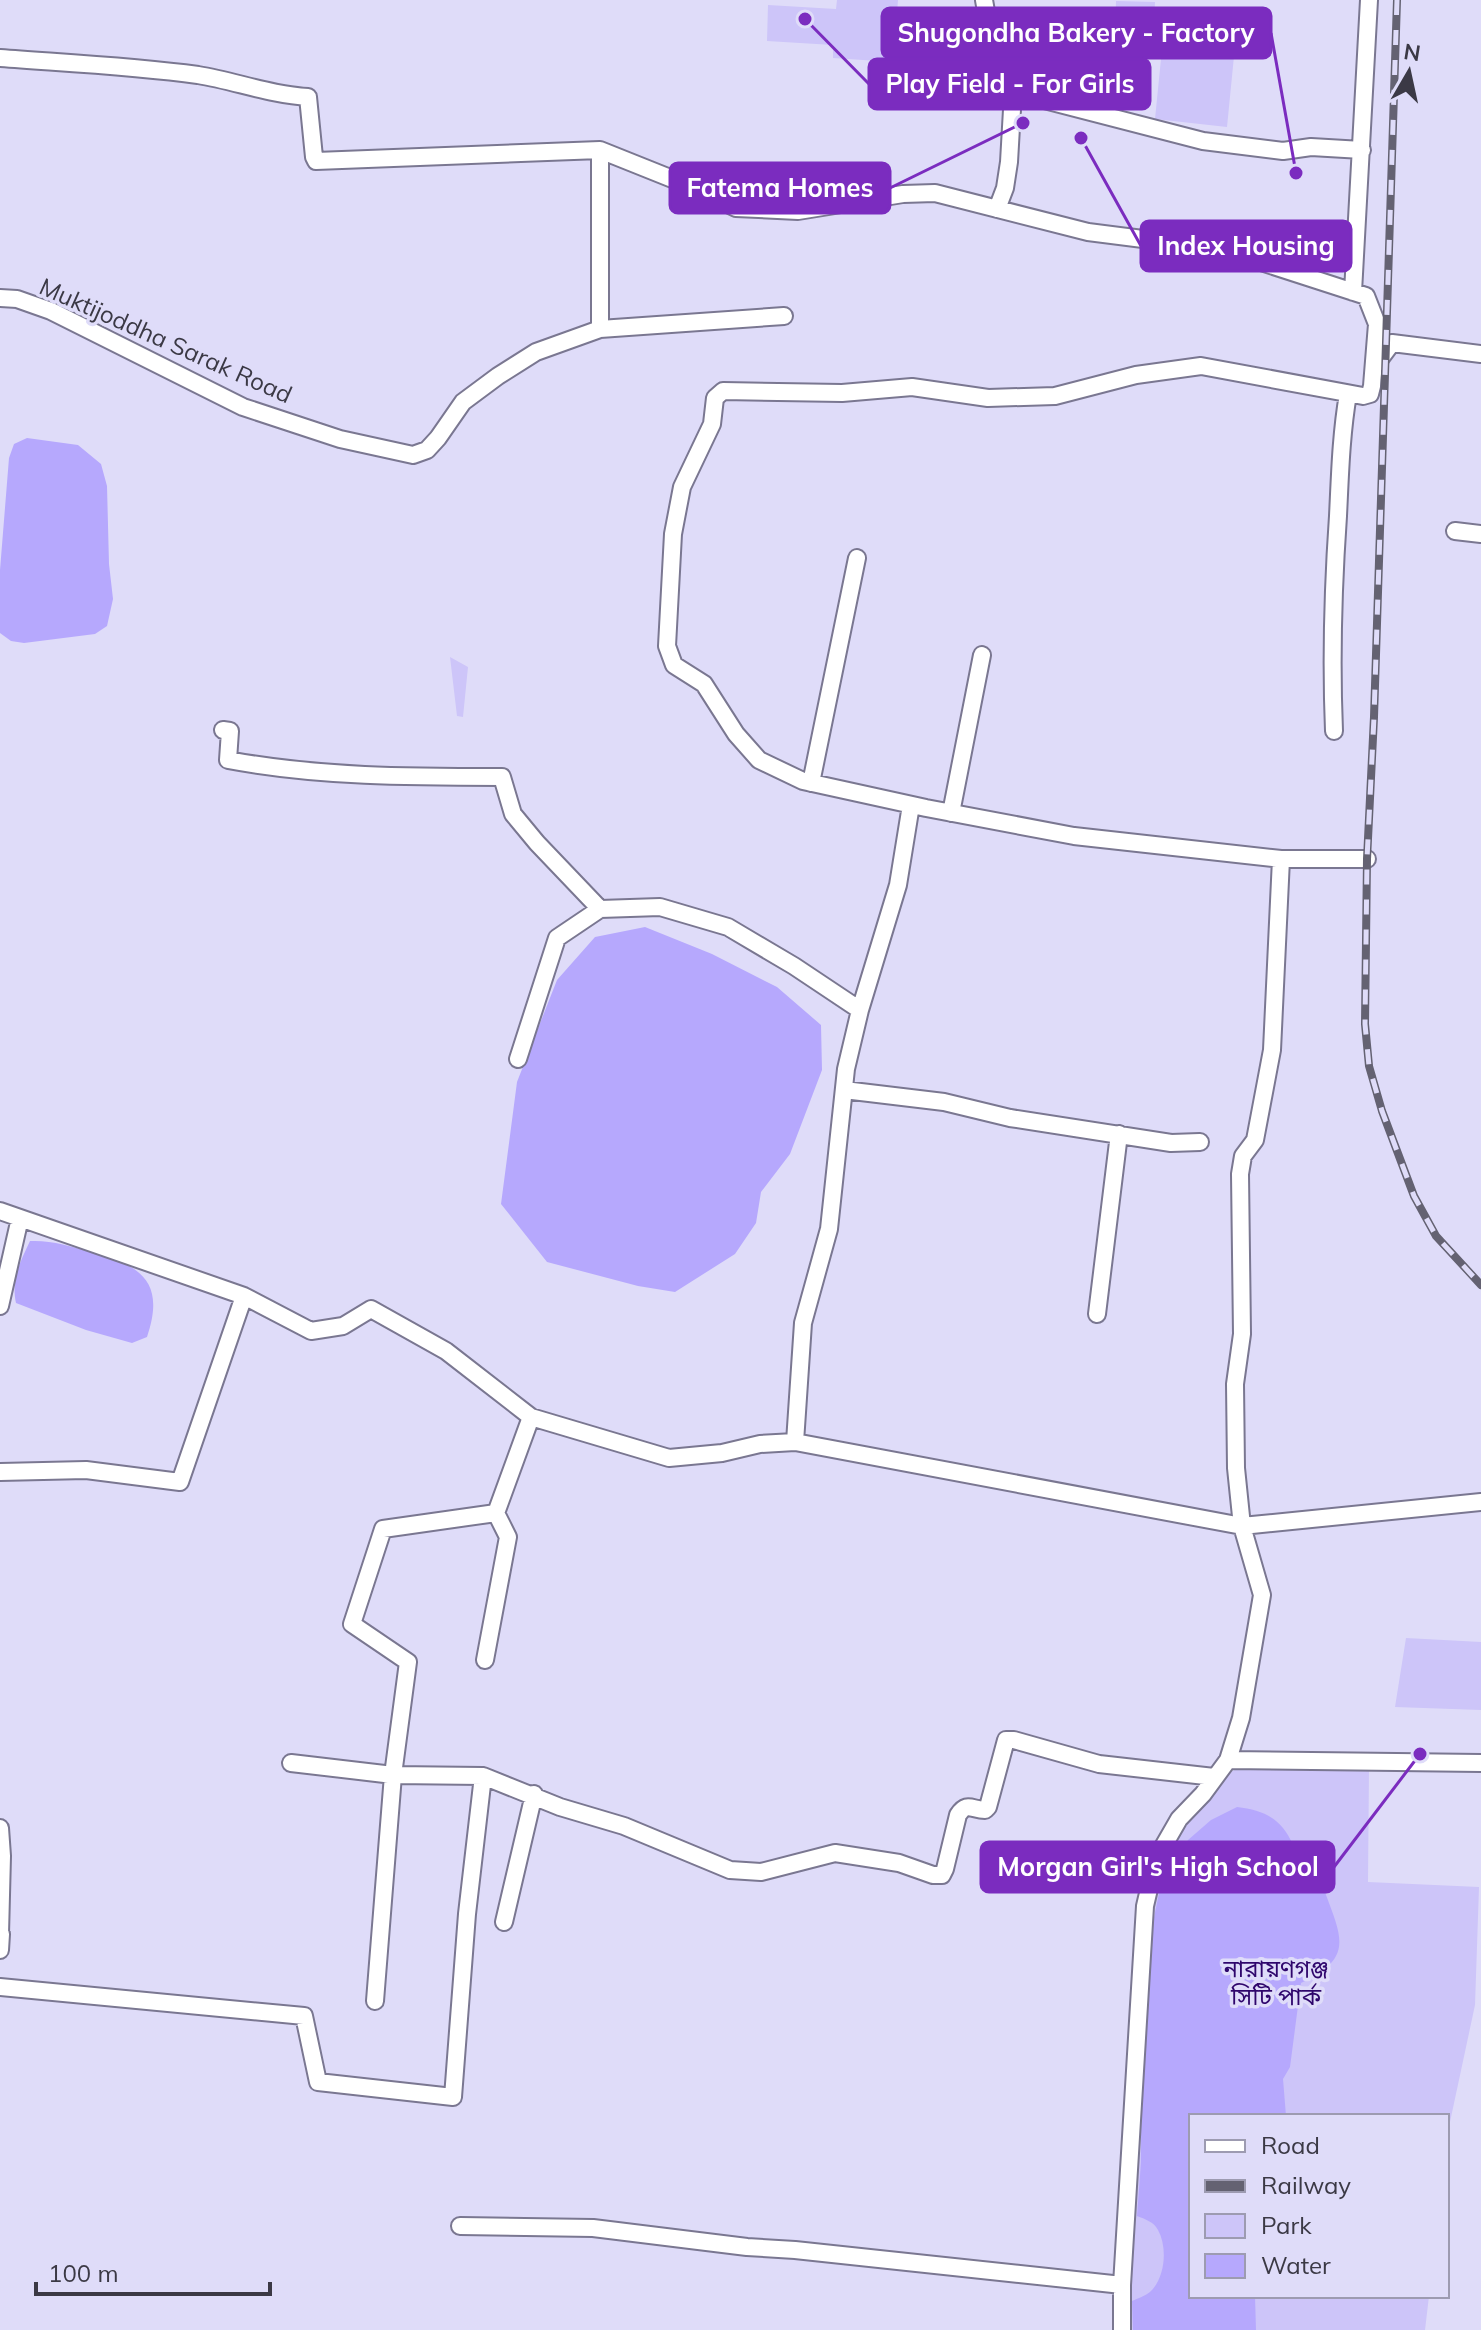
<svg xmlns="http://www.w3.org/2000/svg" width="1481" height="2330" font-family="Mulish,'Noto Sans Bengali',sans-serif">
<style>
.green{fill:#cdc5f9}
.water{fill:#b6a8fd}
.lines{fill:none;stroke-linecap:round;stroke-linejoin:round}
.minor-casing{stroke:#7a7791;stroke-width:20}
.minor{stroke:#fff;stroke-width:16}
.rail-casing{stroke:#646272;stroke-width:8}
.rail{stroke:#dfdcf9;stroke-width:5;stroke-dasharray:15;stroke-linecap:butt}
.labels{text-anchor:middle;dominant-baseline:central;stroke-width:7;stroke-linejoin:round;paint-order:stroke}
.street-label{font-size:24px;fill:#3b3945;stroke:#dfdcf9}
.park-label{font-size:24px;fill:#2f066c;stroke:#dfdcf9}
.leader{fill:none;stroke:#7b2cbf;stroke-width:3}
.callout-dot{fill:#7b2cbf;stroke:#dfdcf9;stroke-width:3}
.callout{fill:#7b2cbf;stroke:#7b2cbf;stroke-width:3}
.callout-label{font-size:26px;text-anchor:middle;font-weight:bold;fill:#fff}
</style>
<rect width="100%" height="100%" fill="#dfdcf9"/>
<path class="green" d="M 837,0 L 898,0 L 893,62 L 833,58 L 833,45 L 767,41 L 768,5 L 836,9 Z
M 1116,1 L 1155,2 L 1153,43 L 1115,41 Z
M 1163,39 L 1235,46 L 1227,127 L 1155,119 Z
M 450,657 L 468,667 L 463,717 L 457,716 Z
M 1406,1638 L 1481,1642 L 1481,1710 L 1395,1707 Z
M 1240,1767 L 1369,1768 L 1368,1882 L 1479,1887 L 1475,2005 L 1447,2136 L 1447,2116 L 1191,2116 L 1191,2296 L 1429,2296 L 1425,2330 L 1125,2330 L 1144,1946 L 1159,1870 L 1178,1834 L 1223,1776 Z"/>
<path class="water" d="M 27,438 L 78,445 L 101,464 L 107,486 L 109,564 L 113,599 L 107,626 L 95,634 L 24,643 L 11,641 L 0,633 L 0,570 L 9,458 L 14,444 Z
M 645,927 L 712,954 L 777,987 L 821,1025 L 822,1070 L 790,1154 L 761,1192 L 756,1223 L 735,1254 L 675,1292 L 638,1286 L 547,1262 L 501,1204 L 517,1082 L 557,980 L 595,937 Z
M 30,1241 C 51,1240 70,1246 91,1252 C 140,1265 166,1281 147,1337 L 132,1343 L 86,1330 L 16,1303 C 11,1280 20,1262 30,1241 Z
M 1237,1807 C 1264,1810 1282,1819 1293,1845 L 1308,1844 L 1318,1851 C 1321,1865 1321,1882 1326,1895 C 1343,1940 1352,1959 1301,1983 L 1290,2067 L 1283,2079 L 1286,2116 L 1191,2116 L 1191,2296 L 1255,2296 L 1256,2330 L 1133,2330 L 1132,2301 C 1138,2298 1145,2296 1150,2292 C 1165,2278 1168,2248 1158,2230 C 1154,2222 1145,2219 1137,2216 L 1141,2162 L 1141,2069 L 1151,1932 L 1163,1874 L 1188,1840 L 1211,1820 Z"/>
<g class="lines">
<defs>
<path id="minor" d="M 984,0 L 994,57 L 1013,92 L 1009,162 L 1005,188 L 997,209
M 0,58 C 66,63 132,66 198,75 C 235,81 271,95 308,97 L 314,157 L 316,161 L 600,150 L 690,186 L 736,208 L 798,211 L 903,194 L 935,193 L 1088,232 L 1221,249 L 1366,296 L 1377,324 L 1372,386 L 1370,394 L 1363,396 L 1201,366 L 1136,375 L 1055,396 L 988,398 L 912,387 L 842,393 L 723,391 L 715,398 L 712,424 L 682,487 L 673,534 L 667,646 L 674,665 L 704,684 L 736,734 L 759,760 L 803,781 L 926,808 L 1074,836 L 1281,859 L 1367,859
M 1013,92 L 1203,141 L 1283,151 L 1311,147 L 1362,150
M 600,150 L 600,329 L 784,316
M 1353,292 L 1369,0
M 0,298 L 17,299 L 51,311 L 243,407 L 340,439 L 413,455 L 427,450 L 438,438 L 463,402 L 498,376 L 536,352 L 600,329
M 1374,367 L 1392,343 L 1481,354
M 1455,531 L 1481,534
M 223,730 L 230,731 L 228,760 C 318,777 411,777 502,777 L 513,814 L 537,843 L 600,909
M 1334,731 C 1331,659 1333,588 1338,516 C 1340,475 1341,435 1348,394
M 811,783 L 857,558
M 951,813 L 982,655
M 518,1059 L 557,938 L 600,909 L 660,907 L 728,927 L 794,966 L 860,1010
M 844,1090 L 944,1102 L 1010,1118 L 1171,1143 L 1200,1142
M 0,1211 L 244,1296 L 311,1331 L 343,1326 L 371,1309 L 446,1351 L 531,1417 L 669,1458 L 722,1453 L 760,1444 L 795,1442 L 1242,1526 L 1481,1502
M 0,1306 L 20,1218
M 1097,1314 L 1119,1134
M 795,1442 L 803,1323 L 829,1229 L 846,1069 L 860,1010 L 898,885 L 911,805
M 0,1472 L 86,1470 L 180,1482 L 244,1296
M 485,1660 L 508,1537 L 496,1513
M 1228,1760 L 1481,1763
M 291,1763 L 393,1775 L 408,1662 L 352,1624 L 383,1529 L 496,1513 L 531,1417
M 483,1776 L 560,1807 L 624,1826 L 730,1870 L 761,1872 L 835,1853 L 899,1863 L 933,1875 L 942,1875 L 945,1869 L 958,1815 C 967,1801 972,1810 985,1810 L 988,1807 L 1006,1740 L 1014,1740 L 1099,1764 L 1214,1777
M 0,1828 L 2,1856 L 0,1934
M 504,1922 L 534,1794
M 0,1950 L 1,1934
M 0,1987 L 304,2016 L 318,2082 L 453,2097 L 467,1914 L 483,1776 L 393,1775 L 375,2001
M 460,2226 L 593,2228 L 747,2247 L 795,2250 L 1122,2285
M 1122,2330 L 1122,2285 L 1145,1906 L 1156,1859 L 1179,1819 L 1203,1794 L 1228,1760 L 1241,1718 L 1262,1595 L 1242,1526 L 1236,1468 L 1235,1384 L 1242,1334 L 1240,1174 L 1243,1156 L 1255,1140 L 1272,1050 L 1281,859"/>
</defs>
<use href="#minor" class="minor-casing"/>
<use href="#minor" class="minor"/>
<defs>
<path id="rail" d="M 1397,0 L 1374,717 L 1367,859 L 1365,1024 L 1369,1066 L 1382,1111 L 1414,1196 L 1436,1236 L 1481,1285"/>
</defs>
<use href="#rail" class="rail-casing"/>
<use href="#rail" class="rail"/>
</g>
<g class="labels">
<g class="street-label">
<text transform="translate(166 340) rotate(24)">Muktijoddha Sarak Road</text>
</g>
<g class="park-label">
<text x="1276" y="1968">নারায়ণগঞ্জ<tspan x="1276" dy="28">সিটি পার্ক</tspan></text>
</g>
</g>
<path class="leader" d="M1296 173L1271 33M805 19L869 84M1023 123L890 188M1081 138L1141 246M1420 1754L1334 1867"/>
<g class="callout-dot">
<circle cx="1296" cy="173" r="8"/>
<circle cx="805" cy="19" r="8"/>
<circle cx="1023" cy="123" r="8"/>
<circle cx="1081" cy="138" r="8"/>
<circle cx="1420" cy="1754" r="8"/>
</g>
<g class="callout">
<rect x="882" y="8" width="389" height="50" rx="8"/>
<rect x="869" y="59" width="281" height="50" rx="8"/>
<rect x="670" y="163" width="220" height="50" rx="8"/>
<rect x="1141" y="221" width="210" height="50" rx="8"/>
<rect x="981" y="1842" width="353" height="50" rx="8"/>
</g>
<g class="callout-label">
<text x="1076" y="42">Shugondha Bakery - Factory</text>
<text x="1010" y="93">Play Field - For Girls</text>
<text x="780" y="197">Fatema Homes</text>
<text x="1246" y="255">Index Housing</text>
<text x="1158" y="1876">Morgan Girl's High School</text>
</g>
<rect x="1189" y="2114" width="260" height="184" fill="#dfdcf9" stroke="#9d9bb1" stroke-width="2"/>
<rect x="1205" y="2140" width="40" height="12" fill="#ffffff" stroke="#9d9bb1" stroke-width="2"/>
<text x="1261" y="2154" font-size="24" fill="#3b3945">Road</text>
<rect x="1205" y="2180" width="40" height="12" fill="#646272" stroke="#9d9bb1" stroke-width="2"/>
<text x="1261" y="2194" font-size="24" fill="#3b3945">Railway</text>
<rect x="1205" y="2214" width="40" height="24" fill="#cdc5f9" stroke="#9d9bb1" stroke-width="2"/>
<text x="1261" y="2234" font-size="24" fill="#3b3945">Park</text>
<rect x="1205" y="2254" width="40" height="24" fill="#b6a8fd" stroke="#9d9bb1" stroke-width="2"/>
<text x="1261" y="2274" font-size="24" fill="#3b3945">Water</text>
<g transform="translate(1409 72) rotate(9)" stroke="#dfdcf9" stroke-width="6" paint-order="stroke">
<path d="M0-6L14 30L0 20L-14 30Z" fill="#3b3945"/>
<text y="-12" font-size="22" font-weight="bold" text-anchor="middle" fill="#3b3945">N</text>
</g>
<path d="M36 2282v12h234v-12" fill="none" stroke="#3b3945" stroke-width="4"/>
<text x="48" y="2282" font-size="24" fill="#3b3945" stroke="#dfdcf9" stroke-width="6" paint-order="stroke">100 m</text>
</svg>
